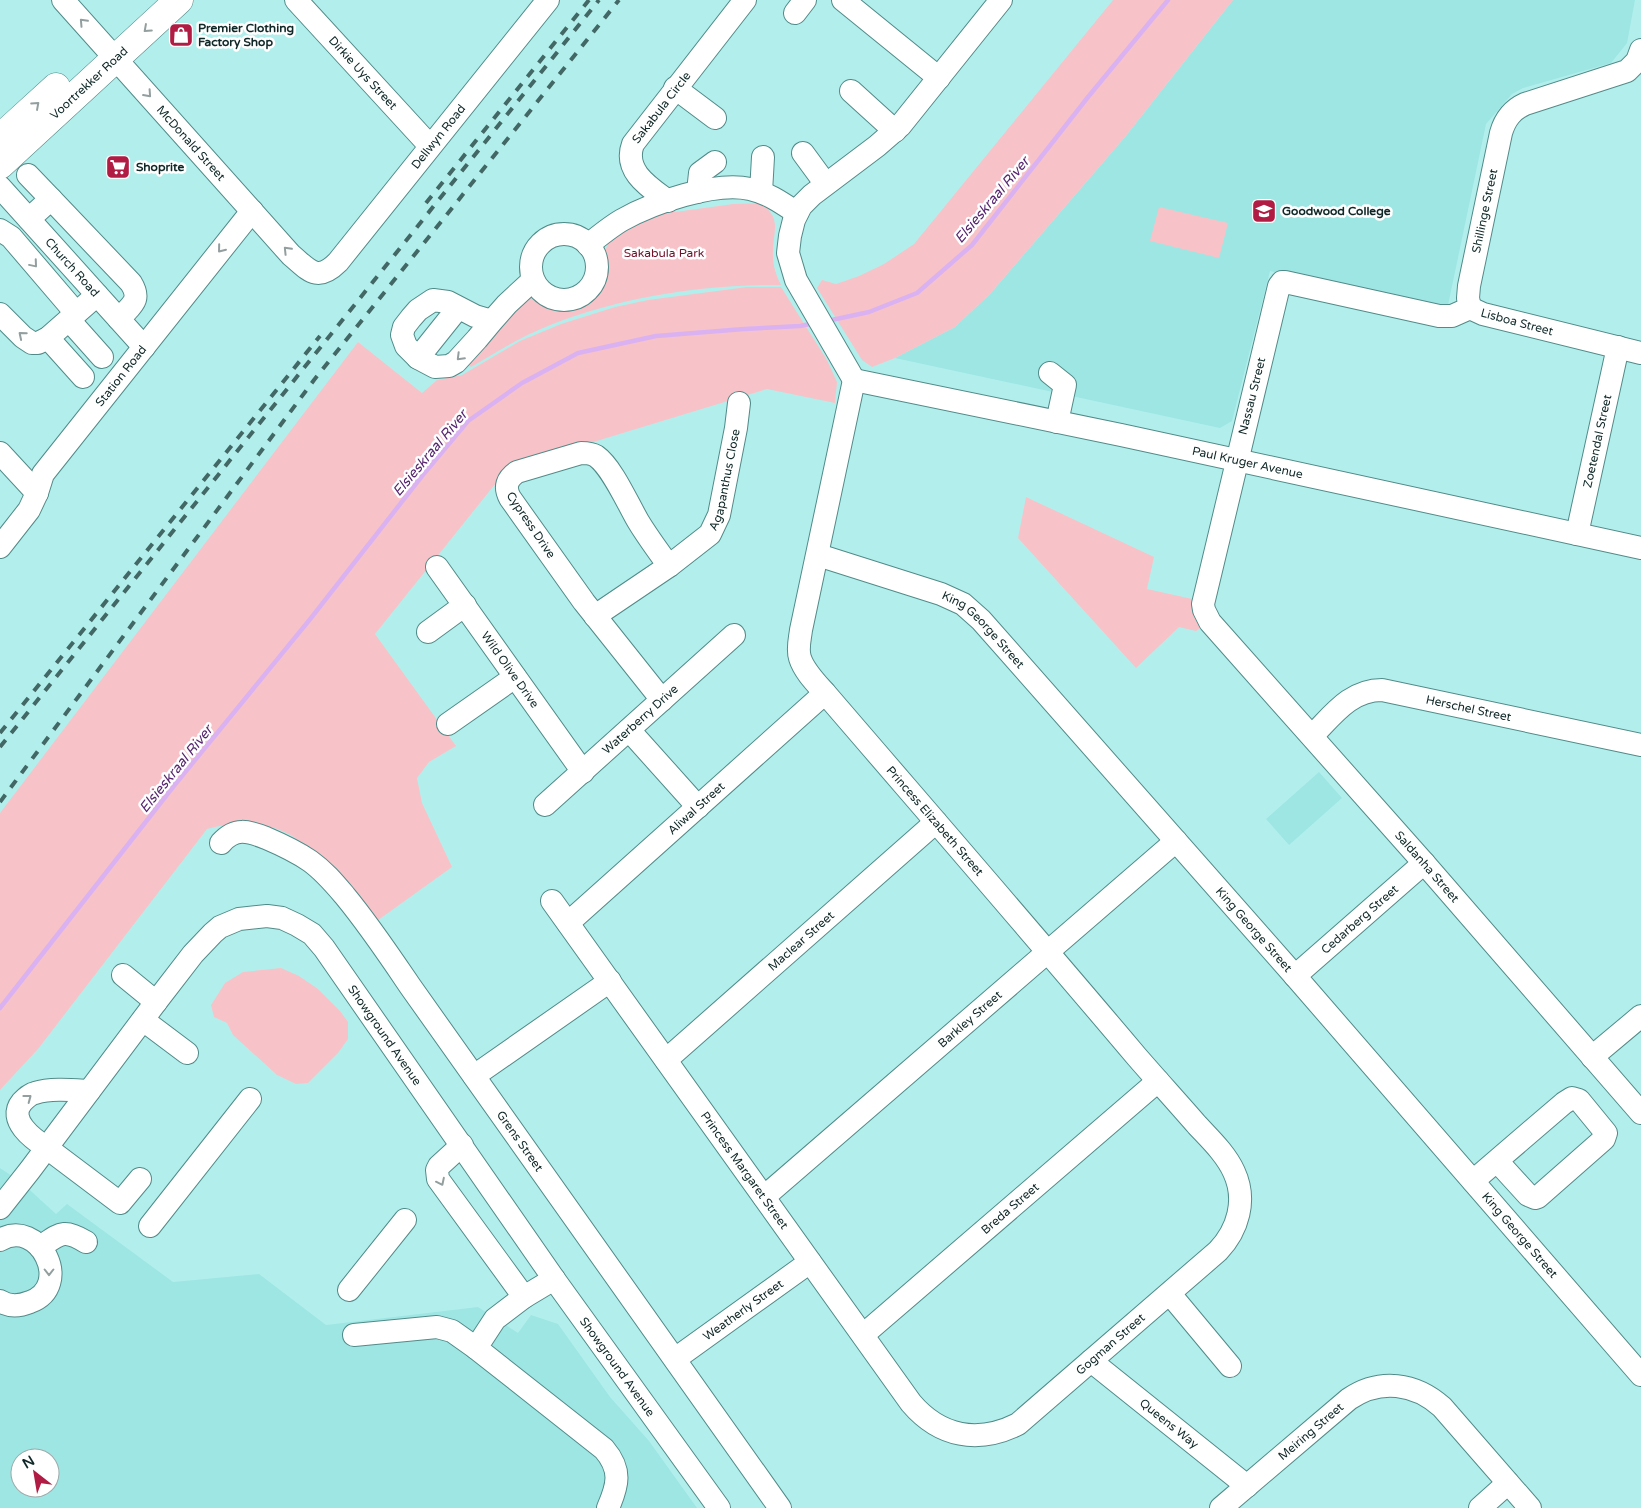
<svg xmlns="http://www.w3.org/2000/svg" width="1641" height="1508" font-family="'Varela Round',sans-serif">
<style>
.built{fill:#9de6e3;fill-rule:evenodd}
.green{fill:#f7c3c8}
.lines{fill:none;stroke-linecap:round;stroke-linejoin:round}
.stream{stroke:#dab2f2;stroke-width:4.5}
.minor-casing{stroke:#518b89;stroke-width:24}
.major-casing{stroke:#518b89;stroke-width:29}
.minor{stroke:#fff;stroke-width:22}
.major{stroke:#fff;stroke-width:28}
.rail{stroke:#426765;stroke-width:4;stroke-dasharray:9 9;stroke-linecap:butt}
.oneway{stroke:#939e9e}
.labels{text-anchor:middle;dominant-baseline:central;stroke-width:5;stroke-linejoin:round;paint-order:stroke}
.poi-label{font-size:12px;font-weight:bold;fill:#0f2827;stroke:#fff;text-anchor:start}
.street-label{font-size:12px;fill:#0f2827;stroke:#fff}
.park-label{font-size:12px;fill:#6f1129;stroke:#fff}
.water-label{font-size:14px;font-style:italic;fill:#57266f;stroke:#fff}
</style>
<rect width="100%" height="100%" fill="#b2efec"/>
<path class="built" d="M 1233,0 L 1635,0 L 1627,43 L 1611,63 L 1523,88 L 1512,94 L 1486,124 L 1447,310 L 1270,271 L 1232,421 L 1220,428 L 895,358 L 955,327 L 990,294 L 1125,137 Z
M 1319,772 L 1342,798 L 1289,845 L 1266,819 Z
M 0,1168 L 21,1182 L 56,1214 L 67,1204 L 173,1282 L 259,1274 L 326,1325 L 478,1307 L 518,1333 L 531,1315 L 558,1324 L 610,1397 L 649,1441 L 697,1508 L 0,1508 ZM 20,1458 L 50,1458 L 50,1488 L 20,1488 Z"/>
<path class="green" d="M 1113,0 L 1233,0 L 1125,137 L 990,294 L 955,327 L 895,358 L 872,367 L 862,360 L 817,288 L 822,280 L 836,284 L 859,276 L 884,264 L 914,244 Z
M 759,203 C 784,217 772,233 773,255 C 773,266 776,275 781,285 C 695,284 591,301 514,342 C 499,350 485,359 471,367 L 463,360 L 529,297 L 550,308 L 559,310 L 576,308 L 585,304 L 592,299 L 603,282 L 605,273 L 606,248 L 613,235 L 672,206 L 675,212 L 733,204 Z
M 1159,207 L 1228,223 L 1219,258 L 1150,241 Z
M 747,287 L 781,287 L 827,360 L 837,382 L 835,403 L 767,389 L 508,468 L 375,634 L 456,746 L 429,762 L 417,778 L 422,803 L 452,867 L 374,923 C 327,865 295,805 207,829 L 38,1049 L 0,1090 L 0,813 L 358,342 L 422,393 L 437,380 L 462,375 L 520,341 L 561,324 L 615,307 L 648,300 Z
M 1026,497 L 1154,557 L 1147,589 L 1197,600 L 1204,625 L 1196,631 L 1179,627 L 1136,668 L 1018,538 Z
M 281,968 L 299,976 L 318,989 L 340,1011 L 348,1022 L 348,1039 L 338,1053 L 308,1083 L 296,1084 L 277,1075 L 233,1035 L 227,1023 L 214,1017 L 211,1005 L 225,983 L 243,972 Z"/>
<g class="lines">
<path class="stream" d="M 827,321 L 869,312 L 917,293 L 972,245 L 1088,97 L 1168,0
M 0,1008 L 173,787 L 311,618 L 422,476 L 468,421 L 522,383 L 578,353 L 656,336 L 744,329 L 800,326 L 815,323"/>
<defs>
<g id="minor">
<path id="s1" d="M 63,0 L 291,255 C 309,270 317,283 338,262 L 548,0"/>
<path id="s2" d="M 296,0 L 430,146"/>
<path d="M 843,0 L 939,78"/>
<path d="M 795,13 L 805,0"/>
<path d="M 675,88 L 715,118"/>
<path d="M 851,91 L 895,131"/>
<path d="M 803,153 L 825,183"/>
<path d="M 28,175 L 51,199"/>
<path id="s3" d="M 0,187 L 144,347"/>
<path d="M 698,192 L 700,173 L 715,162"/>
<path d="M 761,192 L 763,157"/>
<path id="s4" d="M 668,201 C 649,187 623,171 633,144 L 745,0"/>
<path d="M 29,219 L 51,199 L 131,283 C 142,301 131,305 119,319"/>
<path d="M 0,230 L 11,237 L 76,313"/>
<circle cx="564" cy="267" r="33"/>
<path d="M 588,245 C 599,236 610,227 622,220 C 652,203 715,181 750,189 C 768,193 782,203 797,213"/>
<path id="s5" d="M 1470,308 L 1468,298 L 1469,286 L 1501,133 C 1505,119 1512,110 1525,104 L 1627,71 L 1637,61 L 1641,50"/>
<path d="M 0,314 L 23,337 L 32,343 L 38,343 L 48,338 L 97,295"/>
<path d="M 69,320 L 102,357"/>
<path d="M 492,321 L 475,316 L 448,302 L 433,300 L 418,310 L 411,318 L 404,327 L 402,335 L 406,346 L 418,358 L 435,367 L 449,366 L 456,362 L 477,339 L 492,321 L 507,304 L 533,280"/>
<path d="M 48,338 L 83,377"/>
<path id="s6" d="M 1641,353 L 1483,314 L 1470,308 L 1452,316 L 1439,316 L 1285,282 L 1282,282 L 1279,286 L 1203,604 L 1204,610 L 1210,622 L 1424,863 L 1641,1113"/>
<path d="M 418,358 L 458,308"/>
<path d="M 1050,373 L 1065,385 L 1057,422"/>
<path id="s7" d="M 854,380 L 1121,435 L 1641,548"/>
<path d="M 854,380 L 796,280 L 788,253 L 790,236 L 794,220 L 801,206 L 812,195 L 877,146 L 900,126 L 1001,0"/>
<path d="M 0,453 L 37,493"/>
<path id="s8" d="M 1577,534 L 1618,347"/>
<path id="s9" d="M 0,547 L 29,510 L 37,493 L 43,474 L 252,211"/>
<path id="s10" d="M 818,555 L 941,594 L 963,604 L 981,620 L 1295,976 L 1641,1375"/>
<path id="s11" d="M 437,567 L 583,772"/>
<path id="s12" d="M 595,616 L 669,566 L 710,534 L 719,515 L 736,428 L 739,403"/>
<path d="M 428,632 L 465,605"/>
<path d="M 662,700 L 584,602 L 510,498 C 504,487 507,479 517,472 L 581,453 C 586,453 591,453 596,456 C 612,467 628,504 638,521 C 647,536 658,551 669,566"/>
<path d="M 448,724 L 515,677"/>
<path d="M 629,730 L 698,807"/>
<path id="s13" d="M 1312,736 C 1333,715 1350,690 1382,690 L 1641,745"/>
<path id="s14" d="M 545,805 L 734,635"/>
<path id="s15" d="M 221,843 C 235,827 248,831 266,838 C 280,844 297,852 310,861 C 324,871 334,883 345,896 C 369,925 389,955 410,986 L 780,1508"/>
<path id="s16" d="M 552,901 L 911,1403 C 940,1437 978,1444 1018,1424 L 1218,1251 C 1238,1230 1247,1200 1234,1172 C 1226,1154 1210,1139 1197,1125 C 1177,1102 1157,1080 1137,1057 C 1034,935 929,814 825,693 C 816,683 804,671 800,658 C 797,649 800,639 801,630 L 854,380"/>
<path id="s17" d="M 568,923 L 825,693"/>
<path d="M 123,975 L 156,1002"/>
<path id="s18" d="M 1295,976 L 1424,863"/>
<path d="M 143,1020 L 187,1053"/>
<path d="M 1592,1057 L 1641,1016"/>
<path id="s19" d="M 666,1060 L 936,822"/>
<path d="M 474,1076 L 610,981"/>
<path d="M 89,1091 C 72,1090 51,1088 35,1093 C 30,1094 26,1098 22,1102 C 7,1120 33,1139 47,1148 L 120,1203 L 140,1179"/>
<path d="M 462,1145 L 439,1166 L 437,1170 L 438,1179 L 524,1297"/>
<path d="M 1473,1181 L 1564,1103 L 1572,1098 L 1579,1100 L 1606,1133 L 1604,1139 L 1538,1197 L 1535,1198 L 1528,1195 L 1497,1161"/>
<path id="s20" d="M 764,1197 L 1176,841"/>
<path id="s21" d="M 0,1208 L 30,1170 L 156,1002 L 193,954 L 213,933 L 220,927 L 239,919 L 267,916 L 282,918 L 297,925 L 312,934 L 324,948 L 554,1279 L 719,1508"/>
<path d="M 150,1226 L 250,1099"/>
<path d="M 0,1240 C 39,1217 74,1286 30,1302 C 20,1306 9,1307 0,1301"/>
<path d="M 40,1247 C 60,1234 63,1228 86,1242"/>
<path d="M 554,1279 L 524,1297 L 495,1319 L 476,1348 L 604,1449 C 622,1470 618,1485 608,1508"/>
<path d="M 349,1290 L 405,1220"/>
<path d="M 1170,1294 L 1230,1366"/>
<path d="M 354,1335 L 437,1327 L 452,1331 L 476,1348"/>
<path id="s22" d="M 863,1335 L 1158,1081"/>
<path id="s23" d="M 675,1359 L 810,1262"/>
<path id="s24" d="M 1091,1361 L 1247,1486"/>
<path id="s25" d="M 1221,1508 L 1349,1399 C 1380,1378 1415,1383 1442,1407 L 1530,1508"/>
<path d="M 1480,1508 L 1508,1483"/>
</g>
<g id="major">
<path d="M 0,138 L 56,87"/>
<path id="s26" d="M 0,165 L 179,0"/>
</g>
</defs>
<use href="#minor" class="minor-casing"/>
<use href="#major" class="major-casing"/>
<use href="#minor" class="minor"/>
<use href="#major" class="major"/>
<path class="rail" d="M 426,203 L 589,0
M 0,733 L 320,336
M 0,747 L 599,0
M 0,802 L 314,380 L 619,0"/>
</g>
<defs><path id="oneway-chevron" d="M-2-3.5L2.5 0L-2 3.5" fill="none" stroke-width="1.6" stroke-linecap="round" stroke-linejoin="round" transform="scale(1.25)"/></defs>
<g class="oneway">
<use href="#oneway-chevron" transform="translate(83 22) rotate(-133)"/>
<use href="#oneway-chevron" transform="translate(147 29) rotate(138)"/>
<use href="#oneway-chevron" transform="translate(148 94) rotate(48)"/>
<use href="#oneway-chevron" transform="translate(36 105) rotate(-42)"/>
<use href="#oneway-chevron" transform="translate(221 249) rotate(129)"/>
<use href="#oneway-chevron" transform="translate(287 250) rotate(-134)"/>
<use href="#oneway-chevron" transform="translate(34 264) rotate(50)"/>
<use href="#oneway-chevron" transform="translate(22 335) rotate(-140)"/>
<use href="#oneway-chevron" transform="translate(460 357) rotate(135)"/>
<use href="#oneway-chevron" transform="translate(28 1098) rotate(-37)"/>
<use href="#oneway-chevron" transform="translate(441 1182) rotate(64)"/>
<use href="#oneway-chevron" transform="translate(49 1272) rotate(90)"/>
</g>
<defs>
<symbol id="shop-square" viewBox="-11 -11 22 22"><rect x="-9" y="-9" width="18" height="18" rx="4" fill="#b01c44" stroke="#fff"/><path d="M-5-2.5h2.3a2.7 3.5 0 0 1 5.4 0H5L5.5 6h-11ZM-1.5-2.5h3a1.5 2.3 0 0 0-3 0Z" fill="#fff"/></symbol>
<symbol id="supermarket-square" viewBox="-11 -11 22 22"><rect x="-9" y="-9" width="18" height="18" rx="4" fill="#b01c44" stroke="#fff"/><path d="M-6-5.5h2.5l.6 2H6L4.5 2H-2.5L-4.4-4H-6ZM-1.5 3.2a1.3 1.3 0 1 0 .1 0ZM3 3.2a1.3 1.3 0 1 0 .1 0Z" fill="#fff"/></symbol>
<symbol id="university-square" viewBox="-11 -11 22 22"><rect x="-9" y="-9" width="18" height="18" rx="4" fill="#b01c44" stroke="#fff"/><path d="M0-5L7-2L0 1L-7-2ZM-4 1L0 2.5L4 1V4Q0 6-4 4Z" fill="#fff"/></symbol>
</defs>
<g fill-rule="evenodd">
<use href="#shop-square" x="167" y="21" width="28" height="28"/>
<use href="#supermarket-square" x="104" y="153" width="28" height="28"/>
<use href="#university-square" x="1250" y="197" width="28" height="28"/>
</g>
<g class="labels">
<g class="poi-label">
<text x="198" y="28">Premier Clothing<tspan x="198" dy="14">Factory Shop</tspan></text>
<text x="136" y="167">Shoprite</text>
<text x="1282" y="211">Goodwood College</text>
</g>
<g class="street-label">
<text stroke="none"><textPath href="#s2" startOffset="99">Dirkie Uys Street</textPath></text>
<text stroke="none"><textPath href="#s26" startOffset="121">Voortrekker Road</textPath></text>
<text stroke="none"><textPath href="#s4" startOffset="119">Sakabula Circle</textPath></text>
<text stroke="none"><textPath href="#s1" startOffset="559">Dellwyn Road</textPath></text>
<text stroke="none"><textPath href="#s1" startOffset="192">McDonald Street</textPath></text>
<text stroke="none"><textPath href="#s5" startOffset="99">Shillinge Street</textPath></text>
<text stroke="none"><textPath href="#s3" startOffset="108">Church Road</textPath></text>
<text transform="translate(1517 322) rotate(15)">Lisboa Street</text>
<text stroke="none"><textPath href="#s9" startOffset="211">Station Road</textPath></text>
<text transform="translate(1252 396) rotate(-76)">Nassau Street</text>
<text stroke="none"><textPath href="#s8" startOffset="95">Zoetendal Street</textPath></text>
<text stroke="none"><textPath href="#s7" startOffset="402">Paul Kruger Avenue</textPath></text>
<text stroke="none"><textPath href="#s12" startOffset="198">Agapanthus Close</textPath></text>
<text transform="translate(531 525) rotate(56)">Cypress Drive</text>
<text stroke="none"><textPath href="#s10" startOffset="185">King George Street</textPath></text>
<text stroke="none"><textPath href="#s11" startOffset="126">Wild Olive Drive</textPath></text>
<text stroke="none"><textPath href="#s13" startOffset="175">Herschel Street</textPath></text>
<text stroke="none"><textPath href="#s14" startOffset="128">Waterberry Drive</textPath></text>
<text stroke="none"><textPath href="#s17" startOffset="172">Aliwal Street</textPath></text>
<text transform="translate(935 821) rotate(49)">Princess Elizabeth Street</text>
<text stroke="none"><textPath href="#s6" startOffset="1049">Saldanha Street</textPath></text>
<text stroke="none"><textPath href="#s18" startOffset="86">Cedarberg Street</textPath></text>
<text stroke="none"><textPath href="#s10" startOffset="590">King George Street</textPath></text>
<text stroke="none"><textPath href="#s19" startOffset="180">Maclear Street</textPath></text>
<text stroke="none"><textPath href="#s20" startOffset="272">Barkley Street</textPath></text>
<text stroke="none"><textPath href="#s21" startOffset="580">Showground Avenue</textPath></text>
<text stroke="none"><textPath href="#s15" startOffset="450">Grens Street</textPath></text>
<text stroke="none"><textPath href="#s16" startOffset="331">Princess Margaret Street</textPath></text>
<text stroke="none"><textPath href="#s22" startOffset="194">Breda Street</textPath></text>
<text stroke="none"><textPath href="#s10" startOffset="995">King George Street</textPath></text>
<text stroke="none"><textPath href="#s23" startOffset="84">Weatherly Street</textPath></text>
<text stroke="none"><textPath href="#s16" startOffset="858">Gogman Street</textPath></text>
<text stroke="none"><textPath href="#s21" startOffset="985">Showground Avenue</textPath></text>
<text stroke="none"><textPath href="#s24" startOffset="100">Queens Way</textPath></text>
<text stroke="none"><textPath href="#s25" startOffset="118">Meiring Street</textPath></text>
</g>
<g class="park-label">
<text x="664" y="253">Sakabula Park</text>
</g>
<g class="water-label">
<text transform="translate(992 200) rotate(-50)">Elsieskraal River</text>
<text transform="translate(430 453) rotate(-50)">Elsieskraal River</text>
<text transform="translate(176 769) rotate(-51)">Elsieskraal River</text>
</g>
</g>
<g transform="translate(35 1473) rotate(329)"><circle r="24" fill="#ffffff" stroke="#9fa9a9"/>
<path d="M0-4L9 19L0 12L-9 19Z" fill="#b01c44"/>
<text y="-8" font-size="14" font-weight="bold" text-anchor="middle" fill="#0f2827">N</text>
</g>
</svg>
